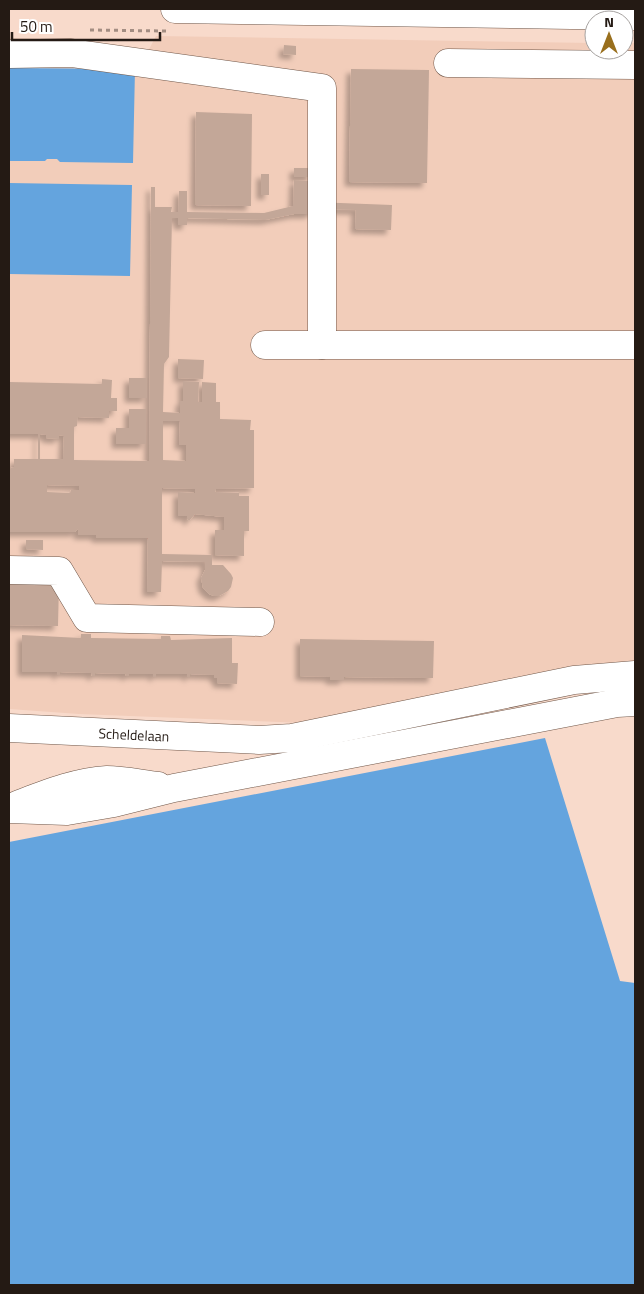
<svg xmlns="http://www.w3.org/2000/svg" width="644" height="1294" font-family="'Titillium Web',sans-serif">
<style>
.built{fill:#f2cdba}
.water{fill:#64a4de}
.building{fill:#c3a798;fill-rule:evenodd;filter:url(#shadow)}
.lines{fill:none;stroke-linecap:round;stroke-linejoin:round}
.minor-casing{stroke:#705749;stroke-width:29}
.major-casing{stroke:#705749;stroke-width:29}
.path{stroke:#a38d82;stroke-width:3;stroke-dasharray:4 4;stroke-linecap:butt}
.minor{stroke:#fff;stroke-width:28}
.major{stroke:#fff;stroke-width:28}
.labels{text-anchor:middle;dominant-baseline:central;stroke-width:4.5;stroke-linejoin:round;paint-order:stroke}
.street-label{font-size:14px;fill:#241a14;stroke:#fff}
</style>
<defs>
<filter id="shadow"><feDropShadow dx="-4.5" dy="4.5" stdDeviation="2.5" flood-color="#0004"/></filter>
</defs>
<rect width="100%" height="100%" fill="#f8dacb"/>
<path class="built" d="M 156,36 L 594,43 L 594,50 L 624,50 L 624,43 L 635,43 L 635,663 L 305,723 L 79,714 L 9,709 L 9,38 L 45,39 L 144,59 Z"/>
<path class="water" d="M 9,68 L 135,69 L 133,163 L 60,162 L 57,159 L 47,159 L 45,161 L 9,161 Z
M 9,183 L 132,185 L 130,276 L 9,274 Z
M 545,738 L 620,981 L 635,983 L 635,1285 L 9,1285 L 9,842 Z"/>
<path class="building" d="M 284,45 L 296,46 L 296,55 L 283,54 Z
M 351,69 L 429,70 L 427,183 L 349,182 Z
M 196,112 L 252,114 L 251,206 L 195,205 Z
M 294,168 L 312,168 L 312,177 L 294,177 Z
M 261,174 L 269,174 L 269,195 L 261,195 Z
M 294,180 L 312,181 L 314,202 L 392,205 L 391,230 L 355,229 L 356,210 L 316,209 L 309,214 L 294,214 L 265,220 L 187,218 L 187,225 L 178,225 L 178,218 L 172,218 L 169,357 L 164,364 L 163,412 L 180,413 L 180,401 L 183,401 L 183,381 L 199,382 L 198,402 L 202,402 L 202,382 L 216,383 L 216,402 L 220,402 L 220,419 L 251,420 L 250,430 L 254,430 L 254,488 L 216,489 L 215,492 L 239,493 L 239,496 L 249,496 L 249,531 L 244,531 L 244,556 L 215,555 L 215,530 L 224,530 L 224,517 L 195,514 L 189,521 L 187,519 L 187,516 L 178,516 L 178,492 L 195,493 L 195,489 L 162,488 L 162,554 L 212,555 L 212,565 L 223,565 L 231,574 L 233,578 L 231,587 L 228,591 L 219,596 L 214,596 L 209,594 L 203,588 L 201,578 L 205,570 L 205,562 L 162,561 L 161,592 L 147,592 L 148,538 L 96,538 L 96,535 L 78,535 L 78,529 L 75,532 L 9,532 L 9,470 L 11,470 L 11,468 L 14,467 L 14,459 L 38,459 L 38,434 L 9,434 L 9,382 L 102,384 L 102,379 L 112,380 L 111,398 L 117,398 L 117,411 L 109,411 L 109,418 L 78,417 L 77,426 L 74,427 L 74,460 L 149,461 L 151,187 L 155,187 L 155,207 L 172,207 L 171,212 L 178,212 L 179,191 L 187,191 L 187,212 L 264,213 L 293,206 ZM 163,421 L 180,421 L 179,445 L 186,445 L 186,461 L 163,460 ZM 40,434 L 46,435 L 46,438 L 59,439 L 59,435 L 64,436 L 63,459 L 40,459 ZM 47,485 L 79,486 L 79,490 L 71,490 L 70,493 L 47,492 Z
M 178,359 L 204,360 L 203,379 L 178,378 Z
M 129,378 L 147,378 L 147,398 L 129,398 Z
M 129,409 L 146,409 L 146,444 L 116,444 L 116,428 L 129,428 Z
M 26,540 L 43,540 L 43,550 L 26,549 Z
M 9,582 L 59,583 L 58,626 L 9,625 Z
M 81,634 L 91,634 L 91,638 L 161,639 L 161,636 L 170,636 L 171,640 L 232,638 L 232,663 L 238,663 L 237,684 L 217,683 L 217,678 L 214,678 L 214,675 L 190,674 L 190,677 L 187,677 L 187,674 L 156,674 L 156,677 L 153,677 L 153,674 L 129,674 L 129,676 L 125,676 L 126,674 L 95,673 L 95,676 L 92,676 L 91,673 L 60,672 L 60,675 L 57,675 L 57,672 L 22,672 L 22,635 L 81,638 Z
M 300,639 L 434,641 L 433,678 L 344,677 L 344,680 L 330,680 L 330,677 L 300,676 Z"/>
<g class="lines">
<defs>
<g id="minor">
<path d="M 9,54 L 71,53 L 322,88 L 322,345"/>
<path d="M 448,63 L 635,65"/>
<path d="M 265,345 L 635,345"/>
<path d="M 9,570 L 59,571 L 87,618 L 260,622"/>
<path id="s1" d="M 9,728 L 259,740 L 292,738 L 574,680 L 635,675"/>
<path d="M 17,805 C 46,794 75,782 107,780 C 123,780 141,784 158,786"/>
<path d="M 9,809 L 67,811 L 114,803 L 174,788 L 617,703 L 635,702"/>
</g>
<path id="major" d="M 175,9 L 635,16"/>
</defs>
<use href="#minor" class="minor-casing"/>
<use href="#major" class="major-casing"/>
<path class="path" d="M 90,30 L 166,31"/>
<use href="#minor" class="minor"/>
<use href="#major" class="major"/>
</g>
<g class="labels">
<g class="street-label">
<text stroke="none"><textPath href="#s1" startOffset="125">Scheldelaan</textPath></text>
</g>
</g>
<rect width="644" height="1294" fill="none" stroke="#241a14" stroke-width="20"/>
<g transform="translate(609 35)"><circle r="24" fill="#ffffff" stroke="#a7a3a1"/>
<path d="M0-4L9 19L0 12L-9 19Z" fill="#996f1d"/>
<text y="-8" font-size="14" font-weight="bold" text-anchor="middle" fill="#241a14">N</text>
</g>
<path d="M12 32v8h148v-8" fill="none" stroke="#241a14" stroke-width="2.5"/>
<text x="20" y="32" font-size="15" fill="#241a14" stroke="#ffffff" stroke-width="4" paint-order="stroke">50 m</text>
</svg>
